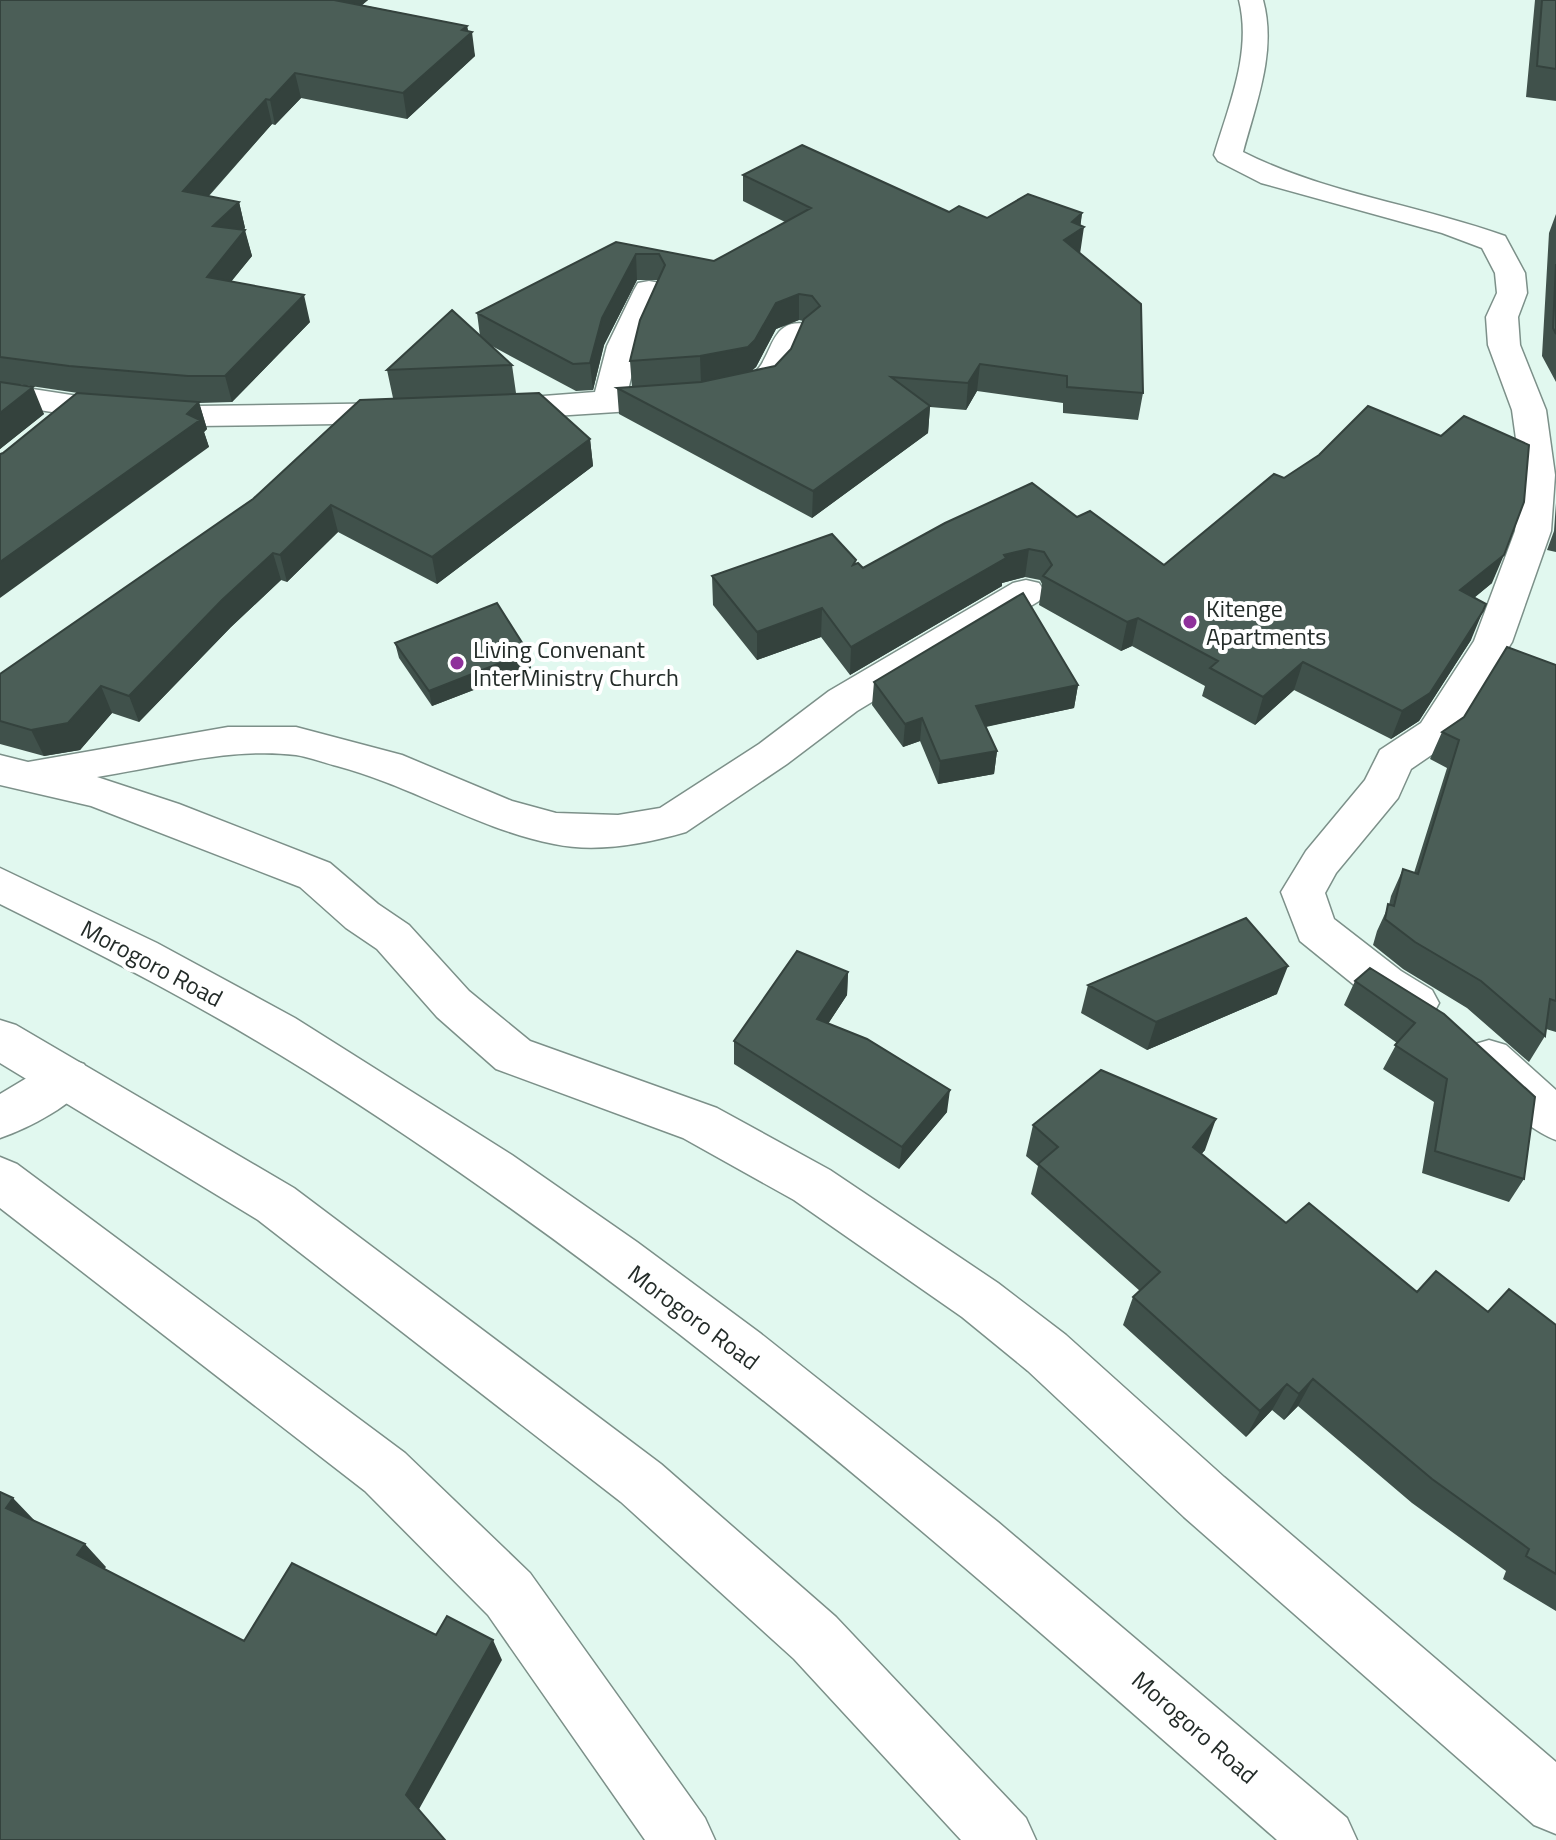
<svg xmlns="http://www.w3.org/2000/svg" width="1556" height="1840" font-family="'Titillium Web',sans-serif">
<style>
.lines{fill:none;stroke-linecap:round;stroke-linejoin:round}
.minor-casing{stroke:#7c9089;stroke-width:3}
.trunk-casing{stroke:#7c9089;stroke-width:3}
.minor{fill:#fff;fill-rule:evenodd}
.trunk{fill:#fff;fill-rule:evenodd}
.wall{fill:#40514b;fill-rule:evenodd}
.shaded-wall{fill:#34423d}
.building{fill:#4b5e57;stroke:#34423d;stroke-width:2}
.poi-dot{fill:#8f319b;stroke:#fff;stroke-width:3}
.labels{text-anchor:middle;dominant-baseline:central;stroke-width:8;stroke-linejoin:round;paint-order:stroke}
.poi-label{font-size:24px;fill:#242c29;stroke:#fff;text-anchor:start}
.street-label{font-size:24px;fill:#242c29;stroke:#fff}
</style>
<rect width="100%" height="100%" fill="#e1f8ef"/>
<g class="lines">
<defs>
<path id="minor" d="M 1239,0 L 1263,0 C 1277,51 1256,103 1243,152 C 1324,193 1419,205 1505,236 L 1525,273 L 1527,293 L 1518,317 L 1520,345 L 1546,410 L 1555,475 L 1551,531 L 1512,642 L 1449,743 L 1411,769 L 1398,798 L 1336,873 L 1325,893 L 1334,919 L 1401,971 L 1432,990 L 1439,1003 L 1432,1016 L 1416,1021 L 1400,1016 L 1369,997 L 1300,941 L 1281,892 L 1306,851 L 1365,780 L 1380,750 L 1421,723 L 1474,641 L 1515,531 L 1521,475 L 1512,410 L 1488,345 L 1486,317 L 1497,293 L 1495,273 L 1482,248 L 1442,233 L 1261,183 L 1218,161 L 1214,155 C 1229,105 1252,52 1239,0 Z
M 649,281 L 660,283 L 664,290 L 639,346 L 628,390 C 665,389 718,395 751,375 C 775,360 767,314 811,325 L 816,332 L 800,348 L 779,385 L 758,396 L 709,406 L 493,420 L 481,417 L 476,410 L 481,403 L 493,400 L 595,392 L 607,346 L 634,290 L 638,283 Z
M 0,384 L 78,396 L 196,406 L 404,403 L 416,406 L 421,413 L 416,420 L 404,423 L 196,426 L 78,416 L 0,404 Z
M 1026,580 L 1039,583 L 1045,592 L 1039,601 L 857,711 L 787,764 L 686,832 C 645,844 596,853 554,844 C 478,829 412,786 337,766 C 324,763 310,757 296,755 C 231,747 161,767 97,777 L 179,804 L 330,863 L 378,904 L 409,925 L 469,991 L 530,1041 L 717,1108 L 830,1170 L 998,1283 L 1066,1335 L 1224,1477 L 1556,1762 L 1556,1834 L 1534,1825 L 1184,1517 L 1028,1371 L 962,1317 L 794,1200 L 683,1138 L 496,1069 L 437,1017 L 377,949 L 346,928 L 300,887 L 91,806 L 0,785 L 0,755 L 28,762 L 228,727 L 296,727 L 402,755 L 512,801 L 556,813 L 618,815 L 660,808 L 759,744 L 829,691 L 1013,583 Z
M 1489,1040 L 1506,1045 L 1556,1090 L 1556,1140 C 1528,1130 1479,1086 1466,1059 L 1472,1045 Z
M 67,1058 L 84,1064 L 91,1078 C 78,1103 27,1129 0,1138 L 0,1094 L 50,1064 Z
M 0,1157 L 17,1164 L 405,1453 L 530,1573 L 705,1818 L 715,1840 L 645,1840 L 488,1615 L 365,1491 L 0,1208 Z"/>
<path id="trunk" d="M 0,868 L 157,943 L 295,1018 L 512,1155 L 637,1242 L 760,1333 L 998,1522 L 1347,1818 L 1357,1840 L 1277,1840 C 968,1568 658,1292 308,1072 C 209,1010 105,956 0,904 Z
M 0,1020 L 16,1025 L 294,1188 L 661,1464 L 836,1617 L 1026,1818 L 1036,1840 L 961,1840 L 794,1659 L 621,1502 L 258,1220 L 0,1063 Z"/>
</defs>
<use href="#minor" class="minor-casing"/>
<use href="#trunk" class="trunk-casing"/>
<use href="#minor" class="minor"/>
<use href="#trunk" class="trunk"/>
</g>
<path class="wall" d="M 0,0 L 368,0 L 362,5 L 467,26 L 475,56 L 407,119 L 301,98 L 275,125 L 272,124 L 209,196 L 239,202 L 245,228 L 244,229 L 252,256 L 231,281 L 310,322 L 232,402 L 199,403 L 207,429 L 204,432 L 209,447 L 3,453 L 78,393 L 17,384 L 44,414 L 0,449 Z
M 1535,0 L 1556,0 L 1556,101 L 1526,97 Z
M 743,175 L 987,218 L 1082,213 L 1080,226 L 1080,254 L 1143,393 L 1138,420 L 1063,413 L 1063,403 L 977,391 L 966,410 L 930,407 L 928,433 L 812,518 L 619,414 L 617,388 L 632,387 L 630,361 L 658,280 L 637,280 L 604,345 L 593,390 L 576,391 L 490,345 L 512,365 L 516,393 L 590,439 L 593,466 L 437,584 L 338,532 L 287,582 L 281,580 L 231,627 L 139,722 L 112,713 L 80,750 L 44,756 L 0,744 L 0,674 L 253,499 L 393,398 L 387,370 L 480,336 L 477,313 L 616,242 L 714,261 L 785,222 L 743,201 ZM 799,320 L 803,321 L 791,349 L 775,366 L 751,371 L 756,367 L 776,329 Z
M 1556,214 L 1556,382 L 1542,356 L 1549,233 Z
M 1556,503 L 1556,552 L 1547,550 L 1554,531 Z
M 1077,517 L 1164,565 L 1492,583 L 1474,598 L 1471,640 L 1419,721 L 1391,739 L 1294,690 L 1255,725 L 1202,696 L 1205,686 L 1132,646 L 1121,651 L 1039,605 L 1042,584 L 1040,580 L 1025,577 L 1002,583 L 1002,586 L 850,675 L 821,637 L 757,660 L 713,605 L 712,576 L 856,564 L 863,568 Z
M 395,643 L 528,652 L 531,668 L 432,706 L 399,658 Z
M 1556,665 L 1556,1032 L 1546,1029 L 1545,1036 L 1529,1062 L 1467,1008 L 1403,969 L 1373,945 L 1377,931 L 1389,905 L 1391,896 L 1403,869 L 1414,873 L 1447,768 L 1430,759 L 1442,732 Z
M 874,682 L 1078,685 L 1074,708 L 986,727 L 997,751 L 994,774 L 938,784 L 920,741 L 903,747 L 872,705 Z
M 848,972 L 847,995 L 828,1024 L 947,1112 L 899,1169 L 734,1064 L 734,1041 Z
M 1355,981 L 1444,1014 L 1524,1179 L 1509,1202 L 1422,1173 L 1434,1102 L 1383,1069 L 1397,1043 L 1344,1005 Z
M 1088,985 L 1277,994 L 1147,1050 L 1081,1013 Z
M 1033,1125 L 1205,1150 L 1201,1154 L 1286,1223 L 1417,1292 L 1488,1312 L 1556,1325 L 1556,1611 L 1503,1579 L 1506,1571 L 1412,1503 L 1298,1406 L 1284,1420 L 1272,1410 L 1246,1437 L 1123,1325 L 1133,1297 L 1140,1291 L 1031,1194 L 1038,1166 L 1026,1156 Z"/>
<path class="shaded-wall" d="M 334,0 L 368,0 L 339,24 Z
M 467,26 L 468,35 L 472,32 L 475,56 L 407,119 L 403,93 Z
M 295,73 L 301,98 L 275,125 L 270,100 Z
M 266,99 L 272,124 L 190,216 L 183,191 Z
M 239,202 L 245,228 L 220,252 L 213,226 Z
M 1082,213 L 1080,230 L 1084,227 L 1080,254 L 1064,240 L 1072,222 Z
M 245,230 L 252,256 L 214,303 L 207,277 Z
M 636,254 L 637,280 L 604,345 L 593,390 L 590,363 L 602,318 Z
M 799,294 L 799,320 L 776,329 L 756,367 L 749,373 L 701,383 L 700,356 L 776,303 Z
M 304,295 L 310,322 L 232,402 L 225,376 Z
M 980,364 L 977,391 L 966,410 L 968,383 Z
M 33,387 L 44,414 L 0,449 L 0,413 Z
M 199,402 L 207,429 L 204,432 L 209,447 L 0,598 L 0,562 L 187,414 Z
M 930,406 L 928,433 L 812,518 L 813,491 Z
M 590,439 L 593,466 L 437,584 L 432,557 Z
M 331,505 L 338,532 L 287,582 L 280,555 Z
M 1029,549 L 1025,577 L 1002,583 L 1002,586 L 850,675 L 851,647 L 1004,555 Z
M 273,553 L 281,580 L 231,627 L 139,722 L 129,696 L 222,600 Z
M 1504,555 L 1492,583 L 1449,618 L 1460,590 Z
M 822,608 L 821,637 L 757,660 L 757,632 Z
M 1483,611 L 1471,640 L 1419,721 L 1391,739 L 1402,711 Z
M 1138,618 L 1132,646 L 1121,651 L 1127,622 Z
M 528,652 L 531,668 L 432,706 L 429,691 Z
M 1303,662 L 1294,690 L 1255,725 L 1263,697 Z
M 1078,685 L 1074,708 L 974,729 L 976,706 Z
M 101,686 L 112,713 L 80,750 L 44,756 L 31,730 Z
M 922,718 L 920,741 L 903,747 L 905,724 Z
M 997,751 L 994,774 L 938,784 L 940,761 Z
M 1288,966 L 1277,994 L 1147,1050 L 1156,1022 Z
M 848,972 L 847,995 L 816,1042 L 817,1019 Z
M 950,1090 L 947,1112 L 899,1169 L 902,1147 Z
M 1216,1119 L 1205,1150 L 1182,1177 L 1193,1147 Z
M 1313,1379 L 1298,1406 L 1284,1420 L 1299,1394 Z
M 1287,1384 L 1272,1410 L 1246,1437 L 1260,1411 Z
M 13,1498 L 36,1522 L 6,1508 Z
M 85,1544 L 106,1567 L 98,1578 L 77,1555 Z
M 493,1640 L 502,1660 L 418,1811 L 406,1795 Z"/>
<path class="building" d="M 0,0 L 334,0 L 467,26 L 462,30 L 472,32 L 403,93 L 295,73 L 270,100 L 266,99 L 183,191 L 239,202 L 213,226 L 245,230 L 207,277 L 304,295 L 225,376 L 188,376 L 69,366 L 0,357 Z
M 1542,0 L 1556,0 L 1556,69 L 1537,66 Z
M 802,145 L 949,212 L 959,206 L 987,218 L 1028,194 L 1082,213 L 1072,222 L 1084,227 L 1064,240 L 1141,304 L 1143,393 L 1067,387 L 1067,376 L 980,364 L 968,383 L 891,377 L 930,406 L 813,491 L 617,388 L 701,382 L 775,366 L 791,349 L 804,319 L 820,306 L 812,296 L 799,294 L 776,303 L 755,340 L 748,347 L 700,356 L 630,361 L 640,320 L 665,265 L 659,254 L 636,254 L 602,318 L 590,363 L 573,364 L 477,313 L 616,242 L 714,261 L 811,208 L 743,175 Z
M 1556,264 L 1556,334 L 1553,328 Z
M 452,310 L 512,365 L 387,370 Z
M 0,382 L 33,387 L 0,413 Z
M 77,393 L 199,402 L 187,414 L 200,420 L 0,562 L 0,454 L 3,453 Z
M 539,393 L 590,439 L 432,557 L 331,505 L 280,555 L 273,553 L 222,600 L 129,696 L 101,686 L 68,723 L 31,730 L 0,721 L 0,674 L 253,499 L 360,400 Z
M 1368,406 L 1441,436 L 1464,416 L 1529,445 L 1524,502 L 1504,555 L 1460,590 L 1486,604 L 1483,611 L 1430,693 L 1402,711 L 1303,662 L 1263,697 L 1210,668 L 1218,661 L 1138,618 L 1127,622 L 1043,576 L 1052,565 L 1044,552 L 1029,549 L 1004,555 L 1006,558 L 851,647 L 822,608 L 757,632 L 712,576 L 832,534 L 856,560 L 853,565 L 858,563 L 863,568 L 945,523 L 1032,483 L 1077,517 L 1090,511 L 1164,565 L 1274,474 L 1284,478 L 1319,455 Z
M 1023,593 L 1078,685 L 976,706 L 997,751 L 940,761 L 922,718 L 905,724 L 874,682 Z
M 497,603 L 528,652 L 429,691 L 395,643 Z
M 1507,647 L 1556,665 L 1556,1001 L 1550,999 L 1545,1036 L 1481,981 L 1415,942 L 1385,919 L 1388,904 L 1394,906 L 1403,869 L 1418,874 L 1459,740 L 1442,732 L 1464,717 Z
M 1246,918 L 1288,966 L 1156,1022 L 1088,985 Z
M 797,951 L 848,972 L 817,1019 L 867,1039 L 950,1090 L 902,1147 L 734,1041 Z
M 1370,968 L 1444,1014 L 1535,1097 L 1524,1179 L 1435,1151 L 1447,1079 L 1395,1045 L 1415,1023 L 1355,981 Z
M 1101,1070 L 1216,1119 L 1193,1147 L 1286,1223 L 1309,1203 L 1417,1292 L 1436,1271 L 1488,1312 L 1509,1289 L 1556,1325 L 1556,1574 L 1526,1556 L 1529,1549 L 1432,1479 L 1313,1379 L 1299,1394 L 1287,1384 L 1260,1411 L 1133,1297 L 1160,1272 L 1038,1164 L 1058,1147 L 1033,1125 Z
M 0,1492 L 13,1498 L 6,1508 L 85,1544 L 77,1555 L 244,1641 L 292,1563 L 436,1635 L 447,1616 L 493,1640 L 406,1795 L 445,1840 L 0,1840 Z"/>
<g class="poi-dot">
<circle cx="1190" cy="622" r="8"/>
<circle cx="457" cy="663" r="8"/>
</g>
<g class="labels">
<g class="poi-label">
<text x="1206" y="608">Kitenge<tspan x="1206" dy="28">Apartments</tspan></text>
<text x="473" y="649">Living Convenant<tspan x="473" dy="28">InterMinistry Church</tspan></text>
</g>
<g class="street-label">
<text transform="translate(152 963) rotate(28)">Morogoro Road</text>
<text transform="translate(694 1317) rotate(37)">Morogoro Road</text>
<text transform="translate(1195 1727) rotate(41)">Morogoro Road</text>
</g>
</g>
</svg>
